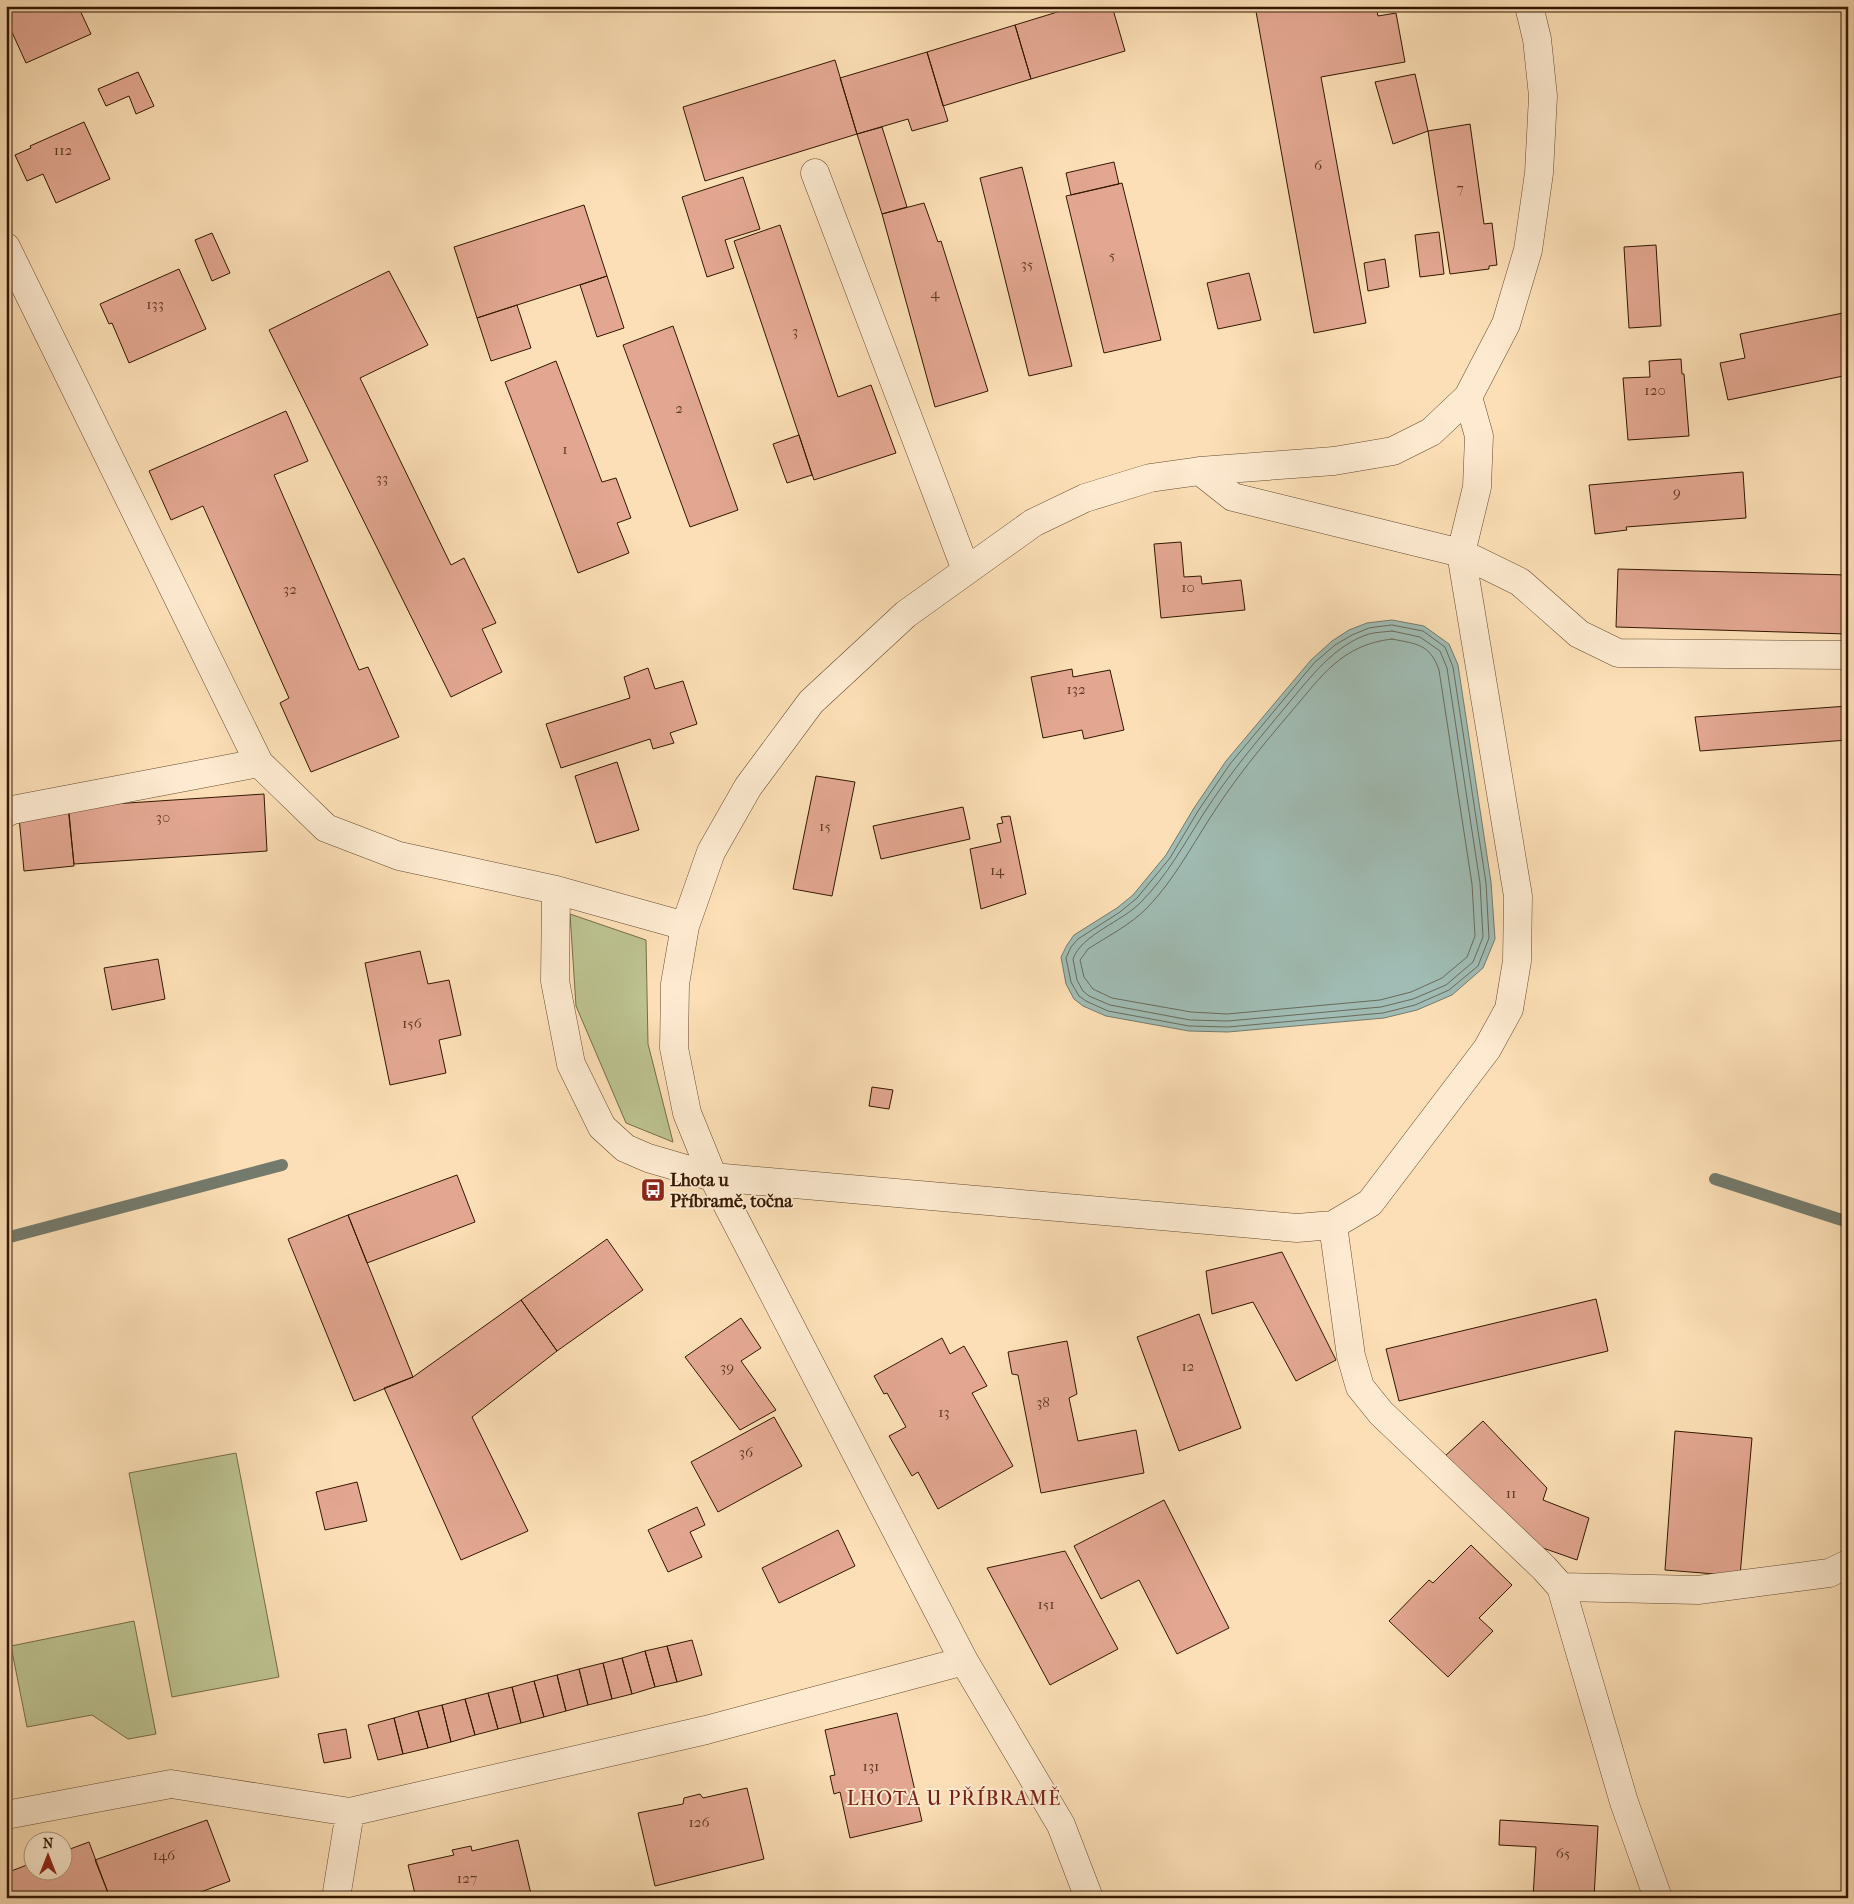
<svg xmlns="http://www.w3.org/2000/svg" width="1854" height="1904" font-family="'IM FELL French Canon',serif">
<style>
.green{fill:#bcc290;stroke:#776c48}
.water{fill:#a0bcb4;stroke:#747a6c}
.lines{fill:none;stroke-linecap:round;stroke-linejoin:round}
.shore{stroke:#696a5a;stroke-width:1}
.stream{stroke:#747a6c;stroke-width:12}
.building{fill:#e3a791;stroke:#321700}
.minor-casing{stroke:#64492e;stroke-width:29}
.minor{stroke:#fdead0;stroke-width:28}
.labels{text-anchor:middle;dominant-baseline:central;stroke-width:4;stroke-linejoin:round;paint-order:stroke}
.number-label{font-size:15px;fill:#5e3b24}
.poi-label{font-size:18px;font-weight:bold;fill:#321700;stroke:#fdead0;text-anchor:start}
.quarter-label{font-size:20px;letter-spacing:1px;fill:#7a1f14;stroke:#fdead0}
</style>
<rect width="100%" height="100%" fill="#fcdfb6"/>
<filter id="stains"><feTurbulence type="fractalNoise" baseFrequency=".004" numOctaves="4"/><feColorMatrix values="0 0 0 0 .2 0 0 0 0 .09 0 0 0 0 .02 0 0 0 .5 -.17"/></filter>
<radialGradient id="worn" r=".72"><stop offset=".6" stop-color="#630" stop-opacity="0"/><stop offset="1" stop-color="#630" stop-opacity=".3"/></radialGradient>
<path class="green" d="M 570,914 L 646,940 L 648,1044 L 673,1142 L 626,1123 L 576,1006 Z
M 236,1453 L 279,1677 L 172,1697 L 129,1473 Z
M 134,1621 L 156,1734 L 128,1739 L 92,1715 L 27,1727 L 11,1646 Z"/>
<path class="water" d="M 1392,620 L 1424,626 L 1449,644 L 1458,665 L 1491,882 L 1495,939 L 1483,968 L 1452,995 L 1417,1010 L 1384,1018 L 1228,1032 L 1189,1031 L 1106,1016 L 1083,1006 L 1074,999 L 1066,984 L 1061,957 L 1067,945 L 1074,935 L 1117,908 L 1133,895 L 1166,855 L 1194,808 L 1226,761 L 1311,660 L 1332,641 L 1349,630 L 1367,623 Z"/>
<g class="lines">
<path class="shore" d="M 1392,625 L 1423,631 L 1445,647 L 1453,667 L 1486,883 L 1489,938 L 1478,966 L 1449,990 L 1415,1005 L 1383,1013 L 1228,1027 L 1189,1026 L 1108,1011 L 1086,1001 L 1079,996 L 1071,982 L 1066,958 L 1071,947 L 1078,939 L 1120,912 L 1137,898 L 1170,858 L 1198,811 L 1230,764 L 1314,663 L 1335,645 L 1352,635 L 1369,628 Z
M 1392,631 L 1420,637 L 1440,651 L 1447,668 L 1480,883 L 1483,937 L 1473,962 L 1446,985 L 1413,999 L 1381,1007 L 1228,1021 L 1190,1020 L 1110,1005 L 1089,996 L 1083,991 L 1077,980 L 1073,959 C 1082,934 1122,922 1141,902 C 1167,876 1184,844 1204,813 C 1229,774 1258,740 1287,705 C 1310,678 1334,645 1369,634 C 1377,632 1385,632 1392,631 Z
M 1392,639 C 1417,644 1430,644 1439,670 L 1472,884 L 1475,936 L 1467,957 L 1442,978 L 1411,992 L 1380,1000 L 1227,1014 L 1191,1012 L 1112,998 L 1093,989 L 1084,977 L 1080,960 L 1088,949 C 1108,936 1130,925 1147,908 C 1173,881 1190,849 1210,818 C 1234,780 1262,746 1291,712 C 1322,676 1341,645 1392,639 Z"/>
<path class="stream" d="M 1715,1179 L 1848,1222
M 6,1238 L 282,1165"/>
</g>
<path class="building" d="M 6,6 L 78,6 L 91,34 L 26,63 L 6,19 Z
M 1077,6 L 1112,6 L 1125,51 L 1031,79 L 1015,25 Z
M 1255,6 L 1376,6 L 1378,16 L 1396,13 L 1405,62 L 1321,77 L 1366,323 L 1314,333 Z
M 1015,25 L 1031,79 L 943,106 L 927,52 Z
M 927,52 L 948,121 L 912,131 L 908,119 L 857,134 L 840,78 Z
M 835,60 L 857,134 L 705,181 L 683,107 Z
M 138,72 L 154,106 L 136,114 L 129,96 L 106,106 L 98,89 Z
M 1415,74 L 1428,131 L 1393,144 L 1375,82 Z
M 84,122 L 110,179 L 56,203 L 43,174 L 27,181 L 15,155 L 31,148 L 30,146 Z
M 1470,124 L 1484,224 L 1492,223 L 1497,265 L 1489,266 L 1489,269 L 1450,274 L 1428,131 Z
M 882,127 L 907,207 L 882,214 L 857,134 Z
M 1114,162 L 1119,184 L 1071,195 L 1066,173 Z
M 1022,167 L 1072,366 L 1029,376 L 980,178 Z
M 743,177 L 760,229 L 725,240 L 734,268 L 707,277 L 682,197 Z
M 1122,183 L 1161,340 L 1104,353 L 1066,196 Z
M 924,203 L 938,242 L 941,241 L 988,391 L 935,407 L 882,214 Z
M 584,205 L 607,276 L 477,318 L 454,247 Z
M 780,225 L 838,397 L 871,385 L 896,453 L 814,480 L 734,241 Z
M 1439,232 L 1444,274 L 1420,277 L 1415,235 Z
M 212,233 L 230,273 L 212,281 L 195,240 Z
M 1656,245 L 1661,326 L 1629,328 L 1624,247 Z
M 1385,259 L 1389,287 L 1368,291 L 1364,263 Z
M 179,269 L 206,329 L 129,363 L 112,323 L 109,324 L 100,304 Z
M 389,271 L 428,345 L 360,378 L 451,565 L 464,558 L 496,623 L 482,629 L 502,672 L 451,697 L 269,330 Z
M 1249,273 L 1261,320 L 1218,329 L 1207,283 Z
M 607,276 L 624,328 L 597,337 L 580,285 Z
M 517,305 L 531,348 L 491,361 L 477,318 Z
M 1848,312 L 1848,375 L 1728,400 L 1720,363 L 1745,358 L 1740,334 Z
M 673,326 L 738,510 L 690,527 L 623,345 Z
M 1681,359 L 1682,374 L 1684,374 L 1689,436 L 1628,440 L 1623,378 L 1650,377 L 1649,361 Z
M 556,361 L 602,482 L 616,478 L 631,518 L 617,523 L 629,553 L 578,573 L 505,382 Z
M 286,411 L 308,461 L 274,475 L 359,670 L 368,667 L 399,737 L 311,772 L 280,703 L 289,698 L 203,506 L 171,520 L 149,471 Z
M 799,435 L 812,475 L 787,483 L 773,444 Z
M 1743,472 L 1746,518 L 1626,527 L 1627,530 L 1595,534 L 1589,485 Z
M 1181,542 L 1184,577 L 1201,576 L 1202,584 L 1241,580 L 1245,610 L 1161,618 L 1154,544 Z
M 1618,569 L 1848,575 L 1848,634 L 1616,627 Z
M 648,668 L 655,689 L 683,681 L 697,724 L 670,733 L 674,743 L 653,749 L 650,739 L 561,768 L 546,724 L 630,698 L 624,677 Z
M 1072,669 L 1073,677 L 1110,670 L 1124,730 L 1084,739 L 1082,730 L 1043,738 L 1031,677 Z
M 1848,706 L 1848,740 L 1700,751 L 1695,717 Z
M 617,762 L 639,830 L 596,843 L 575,776 Z
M 816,776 L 855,782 L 832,896 L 793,889 Z
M 264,794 L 267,851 L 74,864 L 68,807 Z
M 963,807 L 970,839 L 881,859 L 873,826 Z
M 69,812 L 74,866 L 24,871 L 19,817 Z
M 1010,816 L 1026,894 L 981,909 L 970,849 L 1001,842 L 997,824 L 1003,823 L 1001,817 Z
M 420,951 L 428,984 L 449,980 L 461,1035 L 439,1040 L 446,1073 L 390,1085 L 365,963 Z
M 158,959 L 165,999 L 112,1010 L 104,968 Z
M 872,1087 L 893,1090 L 889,1109 L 869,1106 Z
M 457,1175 L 475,1222 L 367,1263 L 348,1215 Z
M 348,1215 L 413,1377 L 354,1401 L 288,1239 Z
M 607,1239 L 643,1290 L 557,1351 L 521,1300 Z
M 1282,1252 L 1336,1360 L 1296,1381 L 1253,1302 L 1212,1314 L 1206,1271 Z
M 1596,1299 L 1608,1351 L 1399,1401 L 1386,1349 Z
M 521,1300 L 557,1351 L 472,1417 L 528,1531 L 461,1560 L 384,1388 L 413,1377 Z
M 1199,1314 L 1241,1428 L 1179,1451 L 1137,1337 Z
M 741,1318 L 761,1348 L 741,1361 L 776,1410 L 740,1430 L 685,1357 Z
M 942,1338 L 950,1354 L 964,1346 L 987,1386 L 972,1393 L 1013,1466 L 938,1509 L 918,1472 L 912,1476 L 889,1436 L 906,1427 L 887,1393 L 884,1394 L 874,1376 Z
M 1067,1341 L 1077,1394 L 1069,1398 L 1078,1441 L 1136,1430 L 1144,1473 L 1041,1493 L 1018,1375 L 1012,1374 L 1008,1352 Z
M 774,1417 L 802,1466 L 718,1512 L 691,1462 Z
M 1483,1421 L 1547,1488 L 1543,1500 L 1589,1518 L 1577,1560 L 1526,1542 L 1444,1457 Z
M 1675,1431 L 1752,1438 L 1740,1576 L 1665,1570 Z
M 357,1482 L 367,1521 L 325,1530 L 316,1492 Z
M 1164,1500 L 1229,1628 L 1177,1654 L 1139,1580 L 1101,1599 L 1074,1546 Z
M 697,1507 L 705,1525 L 690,1532 L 702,1557 L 668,1572 L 648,1530 Z
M 838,1530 L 855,1566 L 779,1603 L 762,1568 Z
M 1471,1545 L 1512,1585 L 1479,1618 L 1493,1631 L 1448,1677 L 1389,1621 L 1429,1580 L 1433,1583 Z
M 1065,1551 L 1118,1649 L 1050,1685 L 987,1568 Z
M 692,1640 L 702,1675 L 677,1682 L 667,1646 Z
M 667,1646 L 677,1682 L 655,1687 L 645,1651 Z
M 645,1651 L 655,1687 L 632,1694 L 622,1658 Z
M 622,1658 L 632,1694 L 612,1699 L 603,1663 Z
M 603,1663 L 612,1699 L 588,1705 L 579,1669 Z
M 579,1669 L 588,1705 L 566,1711 L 557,1675 Z
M 557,1675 L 566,1711 L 544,1717 L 534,1681 Z
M 534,1681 L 544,1717 L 521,1723 L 512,1687 Z
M 512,1687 L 521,1723 L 498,1729 L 488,1693 Z
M 488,1693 L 498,1729 L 475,1735 L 465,1699 Z
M 465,1699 L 475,1735 L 451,1742 L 442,1705 Z
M 442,1705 L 451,1742 L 428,1748 L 418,1711 Z
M 418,1711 L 428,1748 L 403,1754 L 394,1718 Z
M 897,1713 L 922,1821 L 850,1838 L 840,1792 L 834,1794 L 830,1776 L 835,1775 L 825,1730 Z
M 394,1718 L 403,1754 L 378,1760 L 368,1725 Z
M 346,1729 L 351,1758 L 324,1763 L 318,1734 Z
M 747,1788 L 764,1859 L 655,1886 L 638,1813 L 683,1804 L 684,1798 L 700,1794 L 703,1798 Z
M 207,1820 L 230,1881 L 185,1898 L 110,1898 L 95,1860 Z
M 1500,1820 L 1598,1826 L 1594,1898 L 1533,1898 L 1536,1847 L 1499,1845 Z
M 518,1840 L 532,1898 L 416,1898 L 408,1865 L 454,1855 L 452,1850 L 471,1846 L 472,1851 Z
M 89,1842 L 110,1898 L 6,1898 L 6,1873 L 32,1863 L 32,1872 L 62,1872 L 62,1852 Z
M 921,1893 L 921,1898 L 899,1898 Z"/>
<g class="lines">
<defs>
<path id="minor" d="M 815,173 L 966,570
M 6,247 L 259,763 L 326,828 L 399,856 L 556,890 L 685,926
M 1200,471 L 1233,497 L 1461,553 L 1520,582 L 1579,634 L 1618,653 L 1848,655
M 6,813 L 12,810 L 259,763
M 556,890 L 555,981 L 571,1064 L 602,1127 L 625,1148 L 648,1158 L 713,1177 L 1297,1228 L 1333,1225 L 1370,1203 L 1487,1049 L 1509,1009 L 1517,961 L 1518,896 L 1461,553 L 1477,487 L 1479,436 L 1468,397
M 1333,1225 L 1351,1356 L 1360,1387 L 1381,1413 L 1544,1568 L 1561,1587 L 1624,1802 L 1658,1898
M 1561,1587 L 1698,1590 L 1829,1573 L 1848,1564
M 6,1815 L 171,1784 L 350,1812 L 706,1730 L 964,1661
M 336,1898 L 350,1812
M 1089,1898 L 1061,1825 L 964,1661 L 713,1177 L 687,1113 L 674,1048 L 675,984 L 685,926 L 711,852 L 748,787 L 811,702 L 906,614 L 1033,523 L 1085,498 L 1150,478 L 1200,471 L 1334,461 L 1393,451 L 1431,432 L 1468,397 L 1506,324 L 1528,250 L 1539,173 L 1543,96 L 1537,39 L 1529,6"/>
</defs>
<use href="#minor" class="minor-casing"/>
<use href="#minor" class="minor"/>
</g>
<defs>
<symbol id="bus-square" viewBox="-11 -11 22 22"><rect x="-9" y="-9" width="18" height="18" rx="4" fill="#8f2418" stroke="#fdead0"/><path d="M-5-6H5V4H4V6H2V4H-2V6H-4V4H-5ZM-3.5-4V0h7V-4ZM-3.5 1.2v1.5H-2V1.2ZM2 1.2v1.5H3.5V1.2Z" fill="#fff"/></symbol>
</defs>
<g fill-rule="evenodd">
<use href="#bus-square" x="639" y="1176" width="28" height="28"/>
</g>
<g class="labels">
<g class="number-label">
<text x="63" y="150">112</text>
<text x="1318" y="165">6</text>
<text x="1460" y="188">7</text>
<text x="1112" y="255">5</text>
<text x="1027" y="264">35</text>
<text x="935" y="293">4</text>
<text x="155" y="304">133</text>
<text x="795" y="331">3</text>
<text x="1655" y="390">120</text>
<text x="679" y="408">2</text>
<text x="565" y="449">1</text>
<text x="382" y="478">33</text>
<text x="1677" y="492">9</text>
<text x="1188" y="587">10</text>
<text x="290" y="589">32</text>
<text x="1076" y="689">132</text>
<text x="163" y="817">30</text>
<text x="825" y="826">15</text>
<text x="997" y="870">14</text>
<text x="412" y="1023">156</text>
<text x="1188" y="1366">12</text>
<text x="727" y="1367">39</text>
<text x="1043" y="1402">38</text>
<text x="944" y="1412">13</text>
<text x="746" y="1452">36</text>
<text x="1511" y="1493">11</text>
<text x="1046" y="1604">151</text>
<text x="871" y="1766">131</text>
<text x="699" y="1822">126</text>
<text x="1563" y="1853">65</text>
<text x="164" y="1855">146</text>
<text x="467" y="1878">127</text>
</g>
<g class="poi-label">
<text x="670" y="1180">Lhota u<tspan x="670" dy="21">Příbramě, točna</tspan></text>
</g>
<g class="quarter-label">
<text x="954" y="1798">LHOTA U PŘÍBRAMĚ</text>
</g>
</g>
<rect width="1854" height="1904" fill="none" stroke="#fcdfb6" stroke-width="25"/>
<rect x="8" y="8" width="1839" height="1889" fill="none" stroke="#321700" stroke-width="2.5"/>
<rect x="12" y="12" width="1829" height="1879" fill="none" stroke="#321700"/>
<g transform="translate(48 1856)"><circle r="24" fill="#fdead0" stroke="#ac967d"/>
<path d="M0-4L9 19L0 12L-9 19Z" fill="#8f2418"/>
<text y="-8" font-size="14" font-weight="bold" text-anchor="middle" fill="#321700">N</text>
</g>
<rect width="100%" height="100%" filter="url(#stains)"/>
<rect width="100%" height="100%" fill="url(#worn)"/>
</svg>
